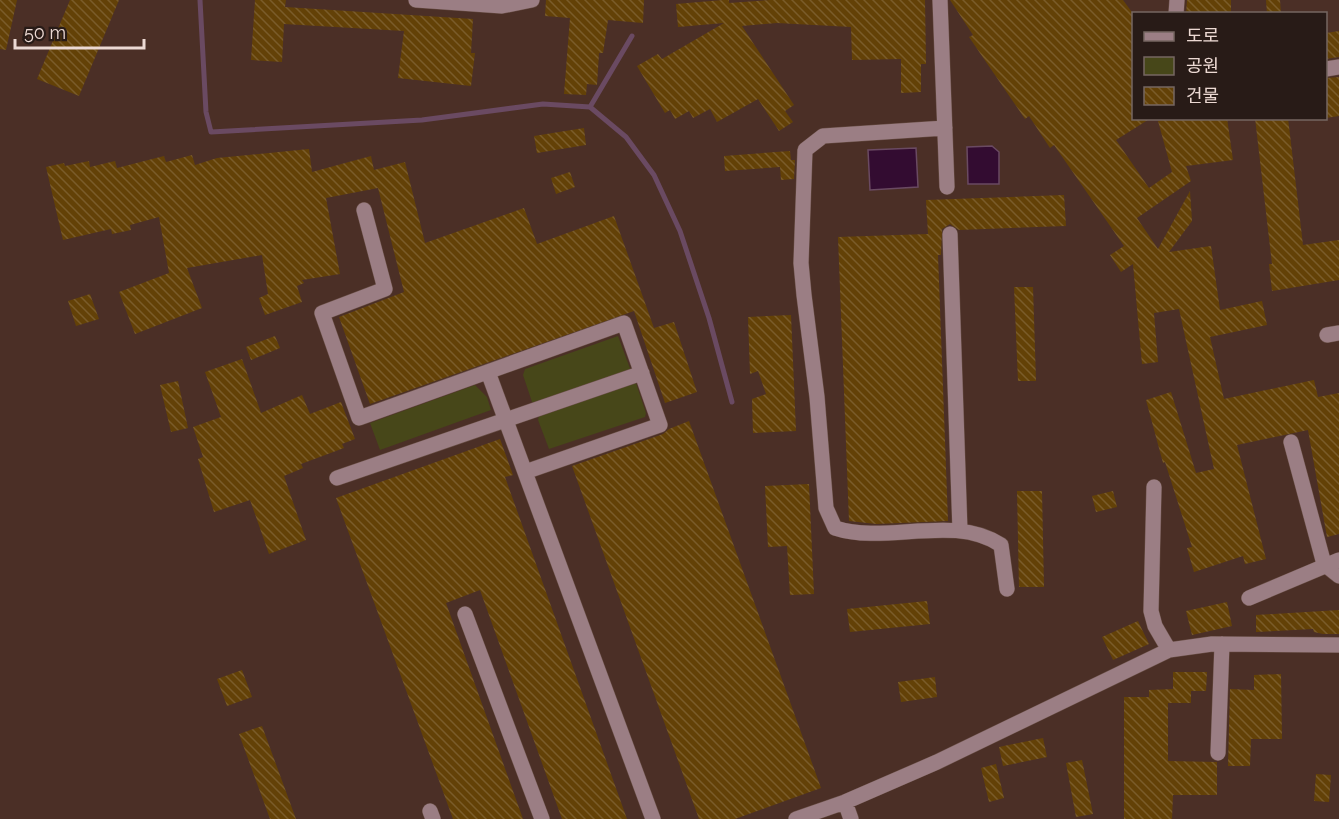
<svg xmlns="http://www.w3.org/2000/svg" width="1339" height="819" font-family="Raleway,'Noto Sans KR',sans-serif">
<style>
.green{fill:#474719}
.water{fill:#330c31;stroke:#6a4a62;stroke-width:1.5}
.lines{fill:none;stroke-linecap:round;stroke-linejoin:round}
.stream{stroke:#6a4a62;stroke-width:5}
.building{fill:url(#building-back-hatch)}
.minor-casing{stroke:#684e45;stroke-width:16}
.minor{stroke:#9b7e84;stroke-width:15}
</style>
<defs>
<pattern id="building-back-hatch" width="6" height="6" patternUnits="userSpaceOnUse" patternTransform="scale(1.5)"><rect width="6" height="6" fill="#634107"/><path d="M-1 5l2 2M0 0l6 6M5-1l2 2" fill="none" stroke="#7a5c2a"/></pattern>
</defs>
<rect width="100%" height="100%" fill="#4b2f26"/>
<path class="green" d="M 618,336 L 631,371 L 535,404 L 532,402 L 523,375 L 525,369 Z
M 636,383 L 646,413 L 645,417 L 549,449 L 538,420 L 539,415 Z
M 475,385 L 487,397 L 491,410 L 380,450 L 370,423 Z"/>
<path class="water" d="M 992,146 L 999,152 L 999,184 L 968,184 L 967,147 Z
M 916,148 L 918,187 L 870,190 L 868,150 Z"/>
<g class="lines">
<path class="stream" d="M 200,0 L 206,112 L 211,132 L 422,120 L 543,104 L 590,107 L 626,137 L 654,175 L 680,231 L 709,318 L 732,402
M 590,107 L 632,36"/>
</g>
<path class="building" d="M 0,0 L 17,0 L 6,50 L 0,49 Z
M 70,0 L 119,0 L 79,96 L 37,79 Z
M 255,0 L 286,0 L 285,7 L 473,19 L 471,53 L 475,53 L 471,86 L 398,78 L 404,31 L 284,24 L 282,62 L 251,60 Z
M 546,0 L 644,0 L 643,23 L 608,20 L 603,53 L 599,53 L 597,85 L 587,84 L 586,95 L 564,94 L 570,18 L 545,16 Z
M 723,0 L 729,0 L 729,3 L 770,0 L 925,0 L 926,64 L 921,64 L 921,92 L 901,93 L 901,59 L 852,60 L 851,27 L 777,23 L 742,26 L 794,105 L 785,111 L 793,122 L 779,131 L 758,99 L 717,122 L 710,109 L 693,118 L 689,111 L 675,119 L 670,110 L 665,113 L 637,66 L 658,54 L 662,59 L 724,23 L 678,27 L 676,4 Z
M 950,0 L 1123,0 L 1134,15 L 1134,118 L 1151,118 L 1116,140 L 1149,188 L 1172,172 L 1158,121 L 1168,118 L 1227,118 L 1233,160 L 1186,166 L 1191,181 L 1137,218 L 1158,249 L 1190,191 L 1192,221 L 1169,252 L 1211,246 L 1220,310 L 1262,301 L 1267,325 L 1210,337 L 1224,399 L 1314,380 L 1318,397 L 1339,393 L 1339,534 L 1327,537 L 1308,430 L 1237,445 L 1266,559 L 1245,564 L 1243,556 L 1194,572 L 1187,548 L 1192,547 L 1165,462 L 1163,463 L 1146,400 L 1171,392 L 1196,473 L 1214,469 L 1179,309 L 1154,313 L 1158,362 L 1142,364 L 1133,264 L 1121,272 L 1110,255 L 1124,246 L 1054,145 L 1050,148 L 1029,116 L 1025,119 L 969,37 L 973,35 Z
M 1187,0 L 1231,0 L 1231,14 L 1186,14 Z
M 1266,0 L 1280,0 L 1281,14 L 1267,14 Z
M 1339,31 L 1339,57 L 1326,59 L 1326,33 Z
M 1339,77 L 1339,116 L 1326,118 L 1326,78 Z
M 1255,118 L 1288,118 L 1303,245 L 1339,240 L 1339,280 L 1272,291 L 1269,264 L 1272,264 Z
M 584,128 L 586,145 L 537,153 L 534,136 Z
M 309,149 L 312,172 L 371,156 L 374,170 L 405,162 L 425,243 L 524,208 L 537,244 L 614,216 L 654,328 L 674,322 L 697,392 L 665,403 L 634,311 L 370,404 L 339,317 L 404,292 L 378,188 L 326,198 L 340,274 L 302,280 L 304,283 L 297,286 L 302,302 L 265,315 L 259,298 L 268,294 L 262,255 L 187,268 L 202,308 L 135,334 L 119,292 L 169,273 L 159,217 L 130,225 L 131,230 L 112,234 L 111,229 L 63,240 L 46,167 L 64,163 L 65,166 L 89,161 L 90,167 L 115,161 L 117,168 L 164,156 L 166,162 L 192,155 L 195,165 L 217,158 Z
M 790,151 L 791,160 L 795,160 L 794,179 L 781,180 L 780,167 L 725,171 L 724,156 Z
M 570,172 L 575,187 L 556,194 L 551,178 Z
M 1064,195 L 1066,226 L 959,230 L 950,224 L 942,229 L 941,255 L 938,255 L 948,521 L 876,524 L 849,521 L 838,237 L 928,234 L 926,200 Z
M 1014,287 L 1033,287 L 1036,381 L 1018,381 Z
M 90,294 L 99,319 L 76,326 L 68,301 Z
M 791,315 L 796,431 L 753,433 L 752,399 L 766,394 L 758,371 L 750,374 L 748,317 Z
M 275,336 L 280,348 L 251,360 L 246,347 Z
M 242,359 L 261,413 L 302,395 L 310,414 L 341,402 L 355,439 L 342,444 L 344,448 L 301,464 L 303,468 L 284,476 L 306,540 L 269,554 L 250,500 L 214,512 L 198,459 L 203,457 L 193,427 L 221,417 L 205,372 Z
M 178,381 L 188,428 L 171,432 L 160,385 Z
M 689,421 L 821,788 L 735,819 L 699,819 L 572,466 L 663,434 L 669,429 Z
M 500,439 L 513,475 L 505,477 L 627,819 L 562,819 L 480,590 L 446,603 L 523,819 L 453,819 L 336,498 Z
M 809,484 L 814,594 L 790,595 L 787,546 L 768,547 L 765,486 Z
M 1017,491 L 1042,491 L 1044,587 L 1019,587 Z
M 1113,491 L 1117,507 L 1096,512 L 1092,496 Z
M 927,601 L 930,624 L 850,632 L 847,609 Z
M 1227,602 L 1232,626 L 1192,635 L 1186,611 Z
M 1339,610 L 1339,634 L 1323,634 L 1314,632 L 1313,629 L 1256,632 L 1256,615 Z
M 1138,621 L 1149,644 L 1113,660 L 1102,637 Z
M 242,670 L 252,697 L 227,706 L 217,679 Z
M 1173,672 L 1207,672 L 1206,691 L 1191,691 L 1191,703 L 1168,703 L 1168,761 L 1217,762 L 1217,795 L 1173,795 L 1172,819 L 1124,819 L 1124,697 L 1149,697 L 1149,690 L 1173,689 Z
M 1281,674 L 1282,739 L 1251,739 L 1250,766 L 1228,766 L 1230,689 L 1254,690 L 1254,675 Z
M 935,677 L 937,697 L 901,702 L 898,682 Z
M 262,726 L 296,819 L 270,819 L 239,734 Z
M 1043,738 L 1047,757 L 1003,766 L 999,747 Z
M 1082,760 L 1093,814 L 1076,817 L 1066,763 Z
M 996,764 L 1004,798 L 989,802 L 981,768 Z
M 1316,774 L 1331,775 L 1329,802 L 1314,801 Z"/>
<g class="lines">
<defs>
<path id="minor" d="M 416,0 L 502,6 L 532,0
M 940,0 L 947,187
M 1176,14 L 1177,0
M 1326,69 L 1339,67
M 945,128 L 823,136 L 805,150 L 801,263 L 804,295 L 817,397 L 826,508 L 835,528 C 887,545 953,513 1001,545 L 1007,589
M 364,210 L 385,289 L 322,313 L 359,418 L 624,323 L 660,425 L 525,472
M 950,234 L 960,531
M 1327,335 L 1339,333
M 488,372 L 653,819
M 1291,442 L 1324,564 L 1339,576
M 337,478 L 642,373
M 1154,487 L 1151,611 L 1155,626 L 1169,650
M 1249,598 L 1339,560
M 465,614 L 542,819
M 1218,753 L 1222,644
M 845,802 L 851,819
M 430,811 L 433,819
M 796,819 L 845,802 L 937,762 L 1169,650 L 1212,644 L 1339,645"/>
</defs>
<use href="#minor" class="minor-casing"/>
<use href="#minor" class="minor"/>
</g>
<rect x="1132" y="12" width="195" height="108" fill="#281b17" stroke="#766762" stroke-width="1.5"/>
<rect x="1144" y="32" width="30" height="9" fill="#9b7e84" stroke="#766762" stroke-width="1.5"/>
<text x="1186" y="42" font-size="18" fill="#ecd9d3">도로</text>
<rect x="1144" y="57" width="30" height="18" fill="#474719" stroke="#766762" stroke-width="1.5"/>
<text x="1186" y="72" font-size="18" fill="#ecd9d3">공원</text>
<rect x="1144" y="87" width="30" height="18" fill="url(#building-back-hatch)" stroke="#766762" stroke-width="1.5"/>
<text x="1186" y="102" font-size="18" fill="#ecd9d3">건물</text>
<path d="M15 39v9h129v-9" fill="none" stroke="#ecd9d3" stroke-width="3"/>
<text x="24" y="39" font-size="18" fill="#ecd9d3" stroke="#281b17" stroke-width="4.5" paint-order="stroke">50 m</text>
</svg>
